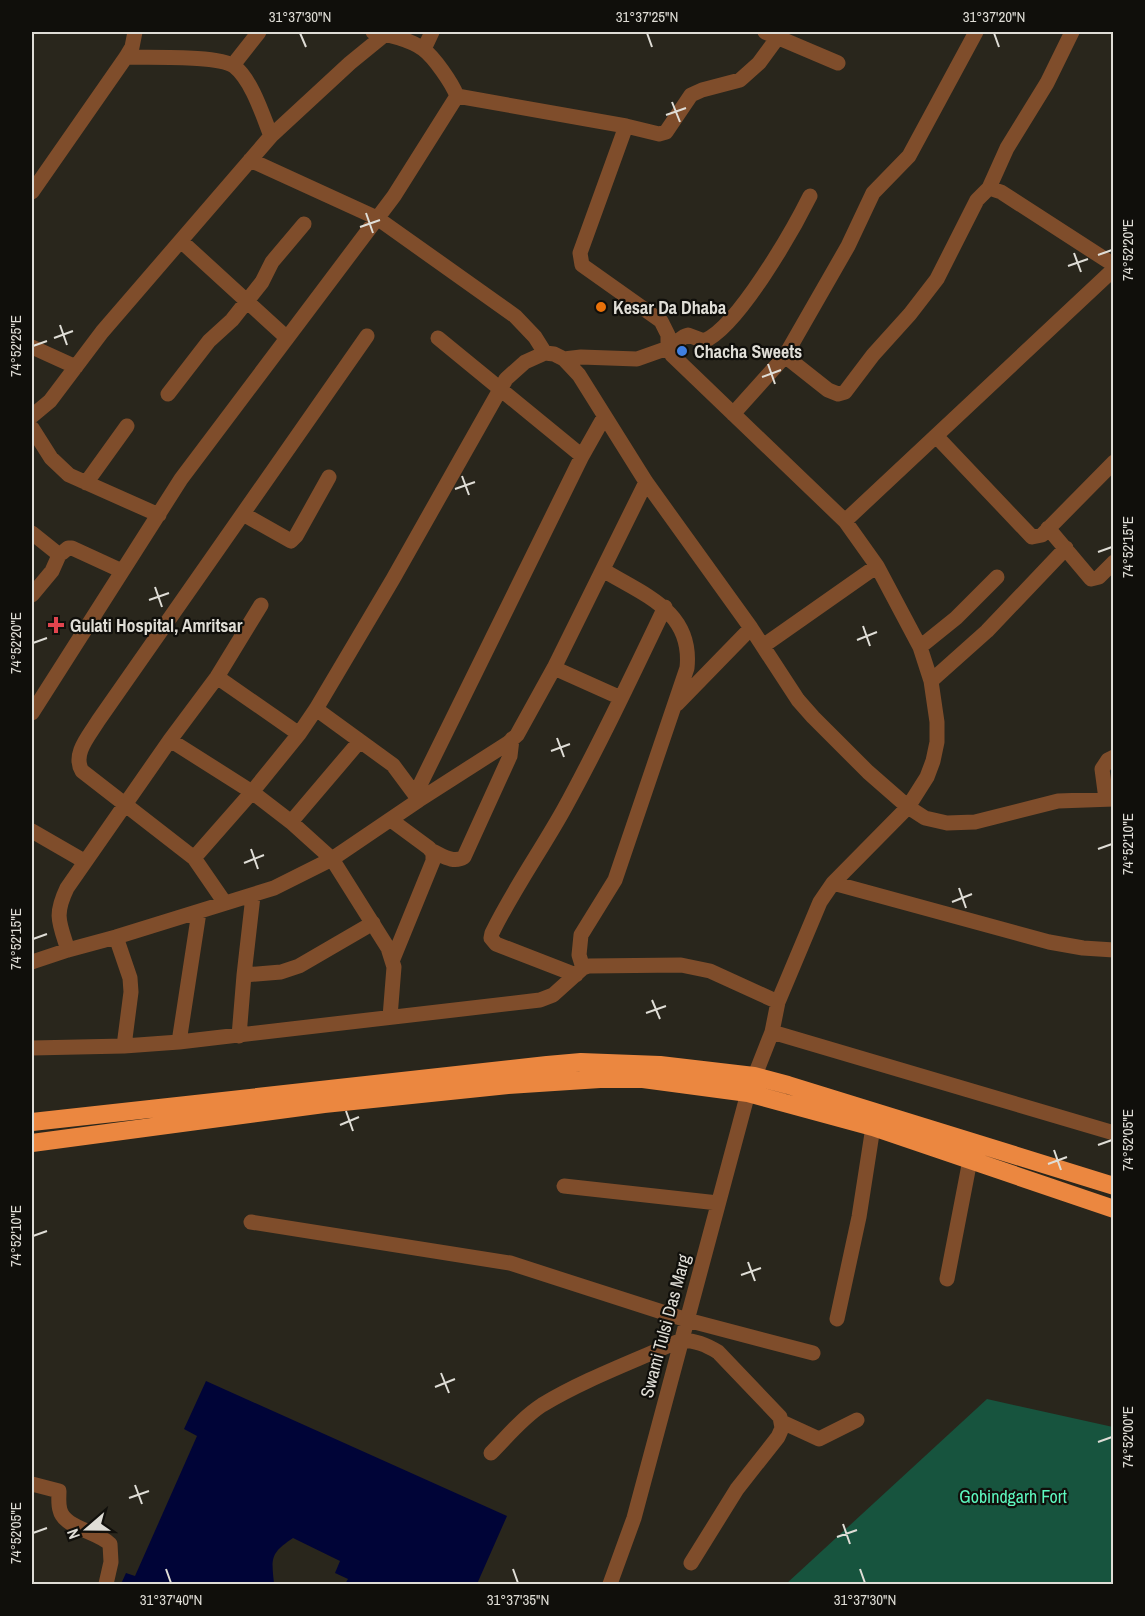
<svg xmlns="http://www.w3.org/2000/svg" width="1145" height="1616" font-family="'Archivo Narrow',sans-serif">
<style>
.green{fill:#17543e}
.water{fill:#000437}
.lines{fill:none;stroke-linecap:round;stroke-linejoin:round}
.minor{stroke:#7f4d2b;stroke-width:15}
.highway{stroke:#eb8740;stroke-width:18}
.ticks{fill:none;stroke:#dfddd6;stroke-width:2}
.food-dot{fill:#e8710a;stroke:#100f0b;stroke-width:2}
.shop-dot{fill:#3f7fe0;stroke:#100f0b;stroke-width:2}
.health-dot{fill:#e0444e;stroke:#100f0b;stroke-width:2}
.labels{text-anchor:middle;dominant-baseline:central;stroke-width:4.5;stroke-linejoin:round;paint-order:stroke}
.poi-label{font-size:18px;font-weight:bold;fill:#dfddd6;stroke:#100f0b;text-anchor:start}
.street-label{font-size:18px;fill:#dfddd6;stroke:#100f0b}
.park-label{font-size:18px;fill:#5df8bf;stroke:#100f0b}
.neatline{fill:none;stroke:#dfddd6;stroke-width:2}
.ticks-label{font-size:15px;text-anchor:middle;fill:#dfddd6}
</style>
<rect width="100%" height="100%" fill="#29261c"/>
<path class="green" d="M 987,1399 L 1113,1427 L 1113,1584 L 786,1584 Z"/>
<path class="water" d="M 206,1381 L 507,1516 L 477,1584 L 345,1584 L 348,1579 L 335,1573 L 340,1561 L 293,1538 C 271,1553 271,1557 274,1583 L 278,1584 L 121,1584 L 126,1573 L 135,1576 L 197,1436 L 184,1429 Z"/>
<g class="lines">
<path class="minor" d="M 373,32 C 387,34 411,40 423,49 C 434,57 452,83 457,96
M 765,32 L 838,63
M 424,49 L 432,32
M 126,57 C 149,58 218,55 234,66 C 252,80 263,116 271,136
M 233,65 L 259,32
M 457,96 L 626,126 L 580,253 L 582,265 L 661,321 L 668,335 L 668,348 L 672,355 L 845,521 L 877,566 L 920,647 L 931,681 L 937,722 L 937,742 L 933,761 L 927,777 L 908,807 L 833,883 L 820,902 L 778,1002 L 772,1032
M 626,126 L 659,134 L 666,132 L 691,95 L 702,90 L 740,80 L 759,63 L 778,37
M 250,160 L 377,218 L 515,316 L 535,337 L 545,353
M 989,188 L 1007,148 L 1047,83 L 1072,32
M 32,192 L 126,57 L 132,47 L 135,32
M 181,241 L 287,338
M 438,338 L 582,456
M 32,347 L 76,367
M 785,356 L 848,246 L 873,193 L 909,156 L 976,32
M 564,359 L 581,357 L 637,359 L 668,348 L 685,336 L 688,335 L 704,341 C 738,327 793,230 810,196
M 168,394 L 209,341 L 232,320 L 262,282 L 272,262 L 304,224
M 733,414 L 785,356 L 828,390 L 838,394 L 845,392 L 873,355 L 910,314 L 937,279 L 977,200 L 989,188 L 1001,192 L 1114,265
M 32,416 L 50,401 L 102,332 L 271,136 L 350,63 L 388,32
M 32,428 L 51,458 L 69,475 L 159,515
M 937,437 L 1032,537 L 1042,535 L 1114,462
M 86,483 L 127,426
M 243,514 L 291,541 L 296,536 L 329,477
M 845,521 L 1114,269
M 1048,528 L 1091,579 L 1099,577 L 1114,562
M 32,533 L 57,553 L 62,553 L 68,548 L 72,548 L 122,571
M 32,595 L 52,571 L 60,553
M 763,646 L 877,566
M 920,647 L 956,618 L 997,577
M 554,668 L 621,698
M 217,677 L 299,734
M 931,681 L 987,631 L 1066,548
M 677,704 L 751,628
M 316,709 L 393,765 L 419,800
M 32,713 L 181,479 L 394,196 L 457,96
M 170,740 L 217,677 L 261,605
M 415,795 L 582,456 L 604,417
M 1106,799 L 1102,769 L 1108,760 L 1114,757
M 391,820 L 429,848 L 433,853 L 433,861 L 393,959
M 291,822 L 359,742
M 32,831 L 84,861
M 432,851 C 442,855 453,864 464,857 L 510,756 L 512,739
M 194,858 L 252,792 L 299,734 L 316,709 L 393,579 L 506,379 L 525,362 L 545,353 L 554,354 L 564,359 L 579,375 L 646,482 L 751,628 L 798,700 L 813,717 L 868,772 L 908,807 L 925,818 L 947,823 L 975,822 L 1058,801 L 1114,799
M 833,883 L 1049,942 L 1083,948 L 1114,950
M 225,903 L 194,858 L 82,771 C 72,754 89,736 98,721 L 367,336
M 116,937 L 130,978 L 131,992 L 124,1046
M 68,950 C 59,922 54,915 67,888 L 170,740 L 252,792 L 291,822 L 332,859 L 388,948 L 394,967 L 390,1017
M 32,962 L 68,950 L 116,937 L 274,888 L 332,859 L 419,800 L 508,743 L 517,735 L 554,668 L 646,482
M 583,968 L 579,955 L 581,935 L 615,880 L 687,668 C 693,611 644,595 603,570
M 244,975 L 281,972 L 299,966 L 373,923
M 576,975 L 496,944 L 491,938 L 492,933 C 513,890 540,852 563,811 C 600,744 632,676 665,607
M 239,1036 L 244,975 L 253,896
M 179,1042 L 199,912
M 32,1048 L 124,1046 L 179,1042 L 540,1000 L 553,995 L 583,968 L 589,966 L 681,965 L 710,971 L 778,1002
M 564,1186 L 718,1203
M 251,1222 L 510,1263 L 687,1320 L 813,1353
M 947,1279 L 970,1160
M 837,1319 L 859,1217 L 873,1127
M 782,1422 L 819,1439 L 857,1420
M 491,1453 C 507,1437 522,1418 542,1405 C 585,1379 635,1361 681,1340 C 696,1341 705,1344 718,1352 L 780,1417 L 782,1428 L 778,1437 L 737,1489 L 691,1563
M 32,1484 L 59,1491 C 59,1497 58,1504 60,1510 C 64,1528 97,1531 110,1544 L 111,1562 L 106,1584
M 610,1584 L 634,1518 L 748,1093 L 772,1032 L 1114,1133"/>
<path class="highway" d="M 32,1122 L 547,1065 L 581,1062 L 660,1065 L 754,1076 L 788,1085 L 1114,1186
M 32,1143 L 324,1104 L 508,1085 L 600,1079 L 643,1079 L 748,1093 L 873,1127 L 1114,1209"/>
</g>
<path class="ticks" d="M 300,33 L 306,47M 647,33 L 652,47M 994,33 L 999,47M 672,102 L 680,122M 666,115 L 686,108M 366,213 L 373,233M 360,227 L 380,220M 1074,253 L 1081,272M 1098,255 L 1112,250M 1068,266 L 1088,259M 60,325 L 67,345M 54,338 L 73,331M 33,346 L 47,341M 768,364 L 775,384M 762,377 L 781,370M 462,476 L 469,495M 455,489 L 475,482M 1098,552 L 1112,547M 155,587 L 162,607M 149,600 L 169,593M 863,626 L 870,646M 857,640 L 877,632M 33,643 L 47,638M 557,738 L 564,757M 551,751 L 570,744M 251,849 L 258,869M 1098,849 L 1112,844M 244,863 L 264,855M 959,888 L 966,908M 952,902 L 972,894M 33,939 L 47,934M 652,1000 L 660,1019M 646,1013 L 666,1006M 346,1111 L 353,1131M 340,1125 L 359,1117M 1098,1145 L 1112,1140M 1054,1150 L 1061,1170M 1048,1164 L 1067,1157M 33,1236 L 47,1231M 748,1262 L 755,1281M 741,1275 L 761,1268M 441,1373 L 449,1393M 435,1387 L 455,1379M 1098,1442 L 1112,1437M 135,1485 L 142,1504M 129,1498 L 149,1491M 843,1524 L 850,1544M 33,1533 L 47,1528M 837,1537 L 857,1530M 166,1569 L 171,1583M 513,1569 L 518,1583M 860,1569 L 865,1583"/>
<circle class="food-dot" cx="601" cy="307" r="6"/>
<circle class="shop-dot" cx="682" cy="351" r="6"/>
<path class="health-dot" d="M53 616h6v6h6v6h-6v6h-6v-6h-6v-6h6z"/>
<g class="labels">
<g class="poi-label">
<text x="613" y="307">Kesar Da Dhaba</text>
<text x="694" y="351">Chacha Sweets</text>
<text x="70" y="625">Gulati Hospital, Amritsar</text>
</g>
<g class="street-label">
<text transform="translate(665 1326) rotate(-75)">Swami Tulsi Das Marg</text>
</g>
<g class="park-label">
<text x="1013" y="1496">Gobindgarh Fort</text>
</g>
</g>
<rect width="1145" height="1616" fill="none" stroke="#100f0b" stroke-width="66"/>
<g transform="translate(87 1529) rotate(250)" stroke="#100f0b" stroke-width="4.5" paint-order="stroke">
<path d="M0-4.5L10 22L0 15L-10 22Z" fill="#dfddd6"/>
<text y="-9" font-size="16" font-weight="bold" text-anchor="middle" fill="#dfddd6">N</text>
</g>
<rect x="33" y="33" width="1079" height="1550" class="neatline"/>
<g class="ticks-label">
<text x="300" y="22">31°37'30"N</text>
<text x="647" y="22">31°37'25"N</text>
<text x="994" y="22">31°37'20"N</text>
<text transform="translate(1128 250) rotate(-90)" y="5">74°52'20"E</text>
<text transform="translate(16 346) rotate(-90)" y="5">74°52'25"E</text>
<text transform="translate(1128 547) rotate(-90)" y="5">74°52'15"E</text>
<text transform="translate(16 643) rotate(-90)" y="5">74°52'20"E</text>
<text transform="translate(1128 844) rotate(-90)" y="5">74°52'10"E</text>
<text transform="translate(16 939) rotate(-90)" y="5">74°52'15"E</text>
<text transform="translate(1128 1140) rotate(-90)" y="5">74°52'05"E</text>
<text transform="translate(16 1236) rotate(-90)" y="5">74°52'10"E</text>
<text transform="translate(1128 1437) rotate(-90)" y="5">74°52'00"E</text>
<text transform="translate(16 1533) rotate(-90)" y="5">74°52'05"E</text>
<text x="171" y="1605">31°37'40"N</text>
<text x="518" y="1605">31°37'35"N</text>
<text x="865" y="1605">31°37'30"N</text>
</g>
</svg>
